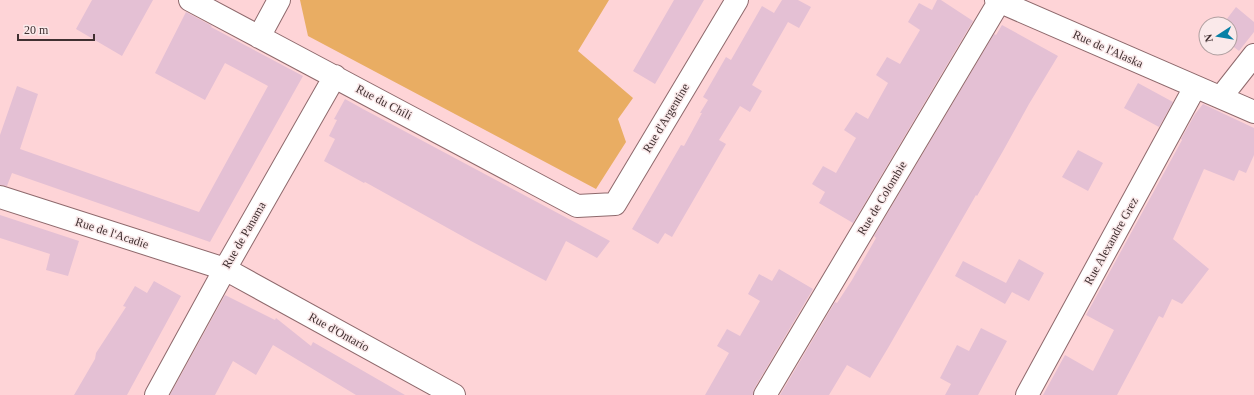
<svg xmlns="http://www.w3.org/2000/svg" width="1254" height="395" font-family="Georgia,serif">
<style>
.green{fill:#e9ad63}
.building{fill:#e4c0d4}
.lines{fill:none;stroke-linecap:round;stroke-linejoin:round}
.minor-casing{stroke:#8e696c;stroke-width:24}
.minor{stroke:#fff;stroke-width:22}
.labels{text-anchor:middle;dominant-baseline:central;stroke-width:3;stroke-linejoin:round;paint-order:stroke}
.street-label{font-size:12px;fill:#403031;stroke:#fae9ea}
</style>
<rect width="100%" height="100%" fill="#fed4d7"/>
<path class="green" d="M 300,0 L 609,0 L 578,51 L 633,98 L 618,119 L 626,142 L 596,189 L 308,36 Z"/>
<path class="building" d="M 92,0 L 153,0 L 122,56 L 76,29 Z
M 674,0 L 704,0 L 655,84 L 633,71 Z
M 782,0 L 798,0 L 811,7 L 799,28 L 788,22 L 752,85 L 762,91 L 750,112 L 740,106 L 719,140 L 726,144 L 672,237 L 665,233 L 658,244 L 632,229 L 681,145 L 684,146 L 702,113 L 700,113 L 708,100 L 703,97 L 726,57 L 731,60 L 762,6 L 774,13 Z
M 937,0 L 941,0 L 973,21 L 853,223 L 819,203 L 825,192 L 812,184 L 823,166 L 836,173 L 856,138 L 844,130 L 856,112 L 868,119 L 888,83 L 876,75 L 887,57 L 900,64 L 920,30 L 908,22 L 919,3 L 932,10 Z
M 1236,7 L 1254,22 L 1254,32 L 1239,51 L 1230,44 L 1230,24 L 1223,24 Z
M 186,12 L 212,26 L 211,27 L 303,76 L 210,242 L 12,173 L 7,186 L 0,185 L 0,135 L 17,86 L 38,94 L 20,149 L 199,212 L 268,86 L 225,63 L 205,100 L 155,73 Z
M 1002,25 L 1058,56 L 1029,104 L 1003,151 L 977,196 L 976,195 L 888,348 L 870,378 L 847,365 L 829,395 L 780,395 L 835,302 L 837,303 L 852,280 L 876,238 L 874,236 L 994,34 L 996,35 Z
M 1138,83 L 1173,102 L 1159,127 L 1124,108 Z
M 345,99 L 363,109 L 610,241 L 597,258 L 566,241 L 546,281 L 471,241 L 365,182 L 364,183 L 324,161 L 335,139 L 329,136 L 337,120 L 334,119 Z
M 1203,104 L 1254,128 L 1254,155 L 1246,173 L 1239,170 L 1234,181 L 1204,169 L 1173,239 L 1209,269 L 1182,304 L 1172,299 L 1163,318 L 1159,316 L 1117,395 L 1043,395 L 1065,355 L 1093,371 L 1114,330 L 1086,315 L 1182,140 L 1181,139 L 1195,114 Z
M 1078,150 L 1103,163 L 1088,191 L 1062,177 Z
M 0,215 L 79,241 L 68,276 L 46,270 L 50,254 L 0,238 Z
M 1019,259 L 1044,273 L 1029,301 L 1012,292 L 1005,304 L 955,276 L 963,261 L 1006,283 Z
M 779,269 L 813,289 L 754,389 L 753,395 L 705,395 L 729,353 L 717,346 L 727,329 L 740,336 L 760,301 L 748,294 L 759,274 L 772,281 Z
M 154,281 L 181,296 L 127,395 L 74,395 L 95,359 L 96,353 L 126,307 L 123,306 L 135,286 L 147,293 Z
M 225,295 L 275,320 L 276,318 L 311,346 L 313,342 L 405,395 L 356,395 L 273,345 L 256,375 L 233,361 L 215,395 L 170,395 Z
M 981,328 L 1007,341 L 986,380 L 978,395 L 945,395 L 951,384 L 940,378 L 957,345 L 969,351 Z"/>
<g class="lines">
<defs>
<path id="minor" d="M 190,0 L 577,206 L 615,204 L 737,0
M 996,0 L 1254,112
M 259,37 L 279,0
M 1221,97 L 1254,55
M 0,197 L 225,269 L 454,395
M 156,395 L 225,269 L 335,76
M 765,395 L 999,2
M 1027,395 L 1195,87"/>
</defs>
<use href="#minor" class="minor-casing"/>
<use href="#minor" class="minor"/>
</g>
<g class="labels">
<g class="street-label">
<text transform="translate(1108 49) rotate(24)">Rue de l'Alaska</text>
<text transform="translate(384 102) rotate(28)">Rue du Chili</text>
<text transform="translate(666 118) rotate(-59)">Rue d'Argentine</text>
<text transform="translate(882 198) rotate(-59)">Rue de Colombie</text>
<text transform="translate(112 233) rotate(18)">Rue de l'Acadie</text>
<text transform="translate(244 235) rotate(-60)">Rue de Panama</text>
<text transform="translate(1111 241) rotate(-61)">Rue Alexandre Grez</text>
<text transform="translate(339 332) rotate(29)">Rue d'Ontario</text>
</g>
</g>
<g transform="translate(1218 36) rotate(258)"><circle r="19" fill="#fae9ea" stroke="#b09fa0"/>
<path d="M0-3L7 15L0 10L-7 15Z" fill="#0780a6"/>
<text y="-6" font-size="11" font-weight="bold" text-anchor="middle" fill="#403031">N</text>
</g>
<path d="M18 34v6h76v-6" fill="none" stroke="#403031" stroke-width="2"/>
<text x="24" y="34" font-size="12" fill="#403031" stroke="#fae9ea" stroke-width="3" paint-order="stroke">20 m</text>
</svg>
